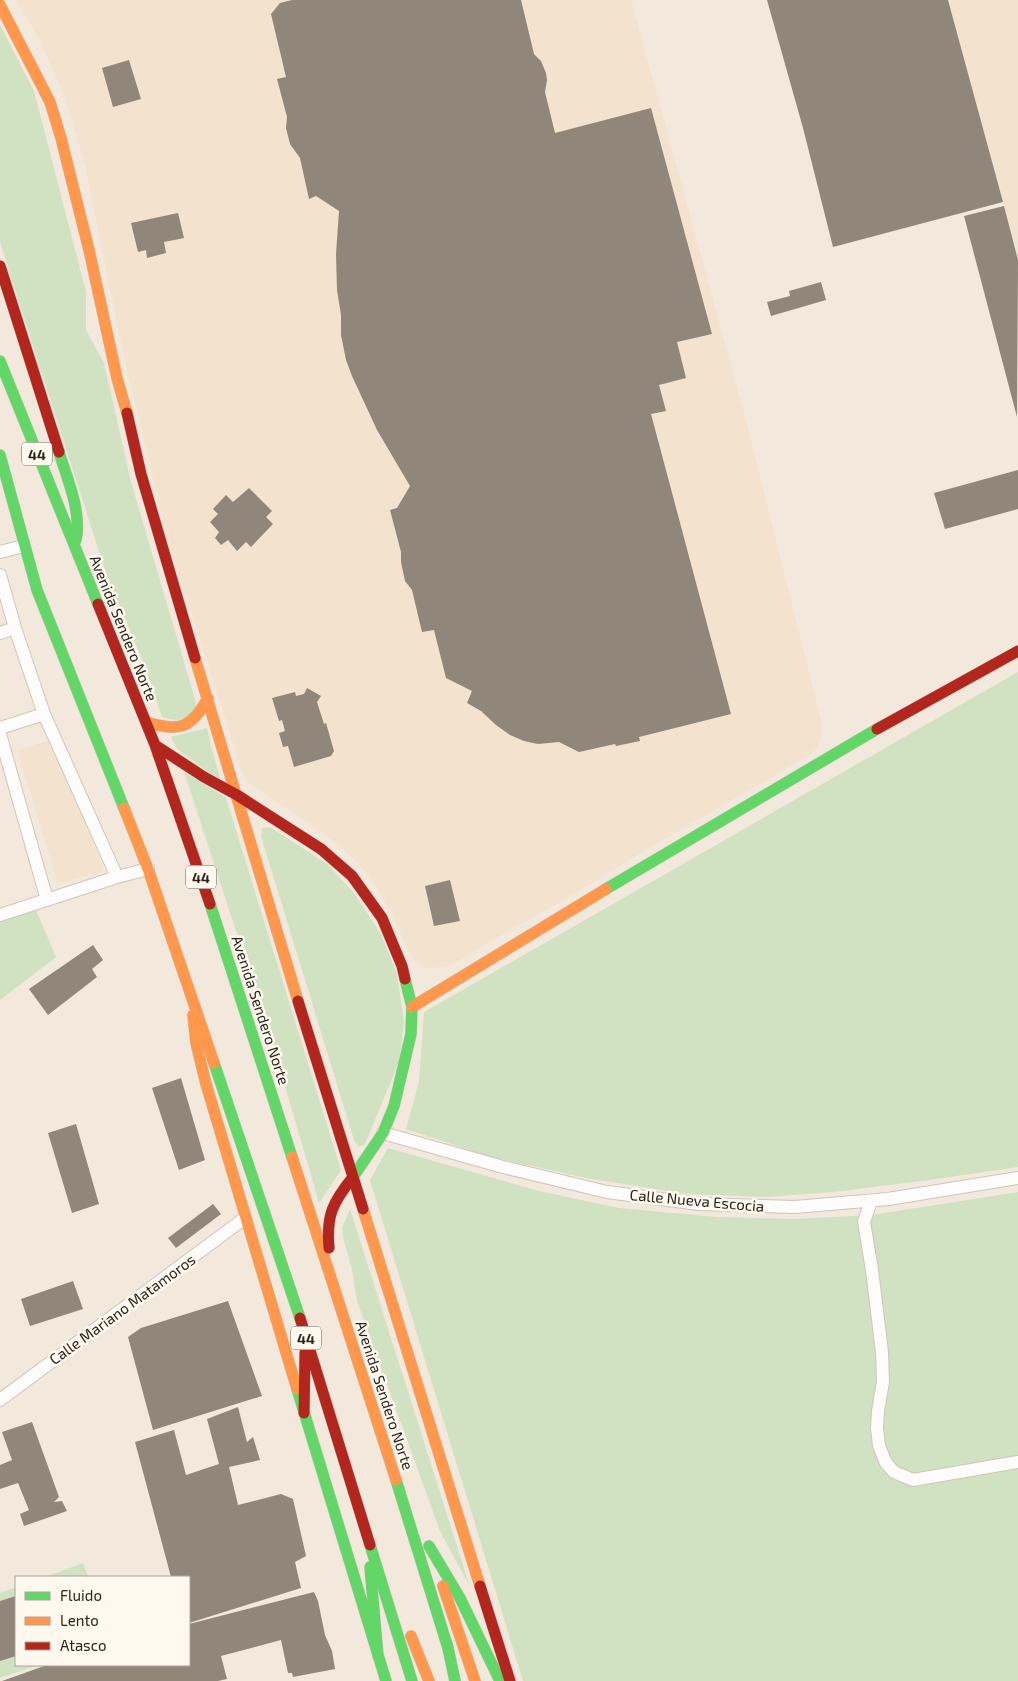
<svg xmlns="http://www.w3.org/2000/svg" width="1018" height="1681" font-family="'Exo 2',sans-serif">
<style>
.built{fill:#f3e2ce}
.green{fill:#d0e2c2}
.building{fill:#90867a}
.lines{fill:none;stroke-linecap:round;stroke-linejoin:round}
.street-casing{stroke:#cec6bd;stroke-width:14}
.fast-casing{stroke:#cec6bd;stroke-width:12}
.slow-casing{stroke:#cec6bd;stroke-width:12}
.jam-casing{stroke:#cec6bd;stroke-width:12}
.street{stroke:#fdfcfa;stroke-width:12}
.fast{stroke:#63d668;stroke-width:11}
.slow{stroke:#ff974d;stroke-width:11}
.jam{stroke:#b3261e;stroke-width:11}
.labels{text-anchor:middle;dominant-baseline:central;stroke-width:5;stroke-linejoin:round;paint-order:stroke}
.shield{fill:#fff8ef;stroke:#69635b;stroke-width:1}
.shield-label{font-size:14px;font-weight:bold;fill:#29231c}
.street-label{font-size:15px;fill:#29231c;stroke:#fff8ef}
</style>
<rect width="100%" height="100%" fill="#f2e8dc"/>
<path class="built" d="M 16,0 L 631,0 L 743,409 L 822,724 L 822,734 L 817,748 L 810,755 L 649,848 L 562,901 L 486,944 L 459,961 L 448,966 L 431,968 L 424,967 L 416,962 L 406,947 L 395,919 L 383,898 L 370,877 L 355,860 L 328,837 L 245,780 L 174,559 L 159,504 L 124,357 L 85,165 L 70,114 L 59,83 L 37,35 Z
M 948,0 L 1018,0 L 1018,260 L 1003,202 Z
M 52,740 L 104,871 L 58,883 L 17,750 Z"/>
<path class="green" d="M 0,25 L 34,91 L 86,292 L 86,330 L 104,363 L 131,482 L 197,706 C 186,720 181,723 162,717 L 144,664 L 106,573 L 0,242 Z
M 1018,672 L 1018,1167 L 929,1180 L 834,1192 L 765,1197 L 686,1194 L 586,1178 L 487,1156 L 406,1129 L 419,1082 L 424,1012 Z
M 207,728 L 211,746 L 221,781 L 177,749 L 171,737 Z
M 184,772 L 226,798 L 341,1170 L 319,1203 L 269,1031 Z
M 270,827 L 327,864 L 354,893 L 381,934 L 397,974 L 404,1022 L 399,1062 L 365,1144 L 359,1147 L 354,1140 L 261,836 L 262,828 Z
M 36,910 L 56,957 L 0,1000 L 0,922 Z
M 388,1148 L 539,1191 L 619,1208 L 717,1217 L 795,1219 L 872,1215 L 1018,1192 L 1018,1681 L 523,1681 L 370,1180 Z
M 350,1209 L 470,1587 L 440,1531 L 357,1301 L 352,1269 L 344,1241 L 342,1228 Z
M 83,1563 L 88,1577 L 45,1577 L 78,1565 Z
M 16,1587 L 16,1665 L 39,1665 L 0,1678 L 0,1593 Z"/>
<path class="building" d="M 292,0 L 521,0 L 534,54 L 541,61 L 546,73 L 547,80 L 545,92 L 555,133 L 651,108 L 712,334 L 677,342 L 686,378 L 659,385 L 666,411 L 651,414 L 731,714 L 639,737 L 640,741 L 616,746 L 615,744 L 579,752 L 559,742 L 538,744 L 524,741 L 510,735 L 496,725 L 481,711 L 467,703 L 472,691 L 446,678 L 434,630 L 422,632 L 412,590 L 405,581 L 401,562 L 401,552 L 390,510 L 397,508 L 410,486 L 377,430 L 352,376 L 346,360 L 341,335 L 341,315 L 337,290 L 336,254 L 339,211 L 316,196 L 309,199 L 300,158 L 290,144 L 286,128 L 287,117 L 277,79 L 286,77 L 271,14 L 280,3 Z
M 767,0 L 948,0 L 1003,202 L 833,247 L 803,128 Z
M 129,60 L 141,99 L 113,107 L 102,68 Z
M 1004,206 L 1018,260 L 1017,417 L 964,216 Z
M 178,213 L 184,238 L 164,242 L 166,253 L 147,258 L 146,250 L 138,252 L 131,223 Z
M 821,282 L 826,300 L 771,316 L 767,302 L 790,296 L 789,291 Z
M 1018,470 L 1018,509 L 945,529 L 934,493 Z
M 249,488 L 272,511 L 266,517 L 273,524 L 251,547 L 246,542 L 237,551 L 228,540 L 221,545 L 215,538 L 219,532 L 210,522 L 218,514 L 213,509 L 226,495 L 233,502 Z
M 307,688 L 321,696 L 317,702 L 324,724 L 326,723 L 334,751 L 331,756 L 294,767 L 288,746 L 283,747 L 279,733 L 285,731 L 282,720 L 279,721 L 272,698 L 295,692 L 296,696 L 304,694 Z
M 450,880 L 460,921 L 434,926 L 425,886 Z
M 93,945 L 103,960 L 92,969 L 97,977 L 48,1015 L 29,989 Z
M 181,1078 L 205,1160 L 179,1170 L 152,1088 Z
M 76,1124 L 99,1204 L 72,1213 L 48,1133 Z
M 213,1204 L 221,1214 L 176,1248 L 168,1238 Z
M 73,1281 L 83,1309 L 30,1326 L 21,1299 Z
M 228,1301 L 262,1396 L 153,1430 L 128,1337 L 141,1328 Z
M 238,1407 L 247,1442 L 253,1437 L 260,1460 L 229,1467 L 238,1505 L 281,1494 L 293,1499 L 306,1556 L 295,1562 L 301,1588 L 189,1623 L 189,1577 L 171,1577 L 135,1442 L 174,1430 L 186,1475 L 219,1464 L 207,1419 Z
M 32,1422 L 59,1497 L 54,1502 L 62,1501 L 67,1511 L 24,1526 L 20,1514 L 29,1510 L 18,1483 L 0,1489 L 0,1465 L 12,1460 L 2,1432 Z
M 314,1592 L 318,1601 L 325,1635 L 332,1651 L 335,1669 L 293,1677 L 292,1673 L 288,1673 L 281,1640 L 221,1656 L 227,1679 L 218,1681 L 2,1681 L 47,1665 L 189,1665 L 189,1624 Z
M 16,1596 L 16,1656 L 0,1661 L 0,1601 Z"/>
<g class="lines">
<defs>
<path id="street" d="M 0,552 L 24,546
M 0,575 L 15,628 L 44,714 L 117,877
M 0,633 L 15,628
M 0,728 L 44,714
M 0,734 L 47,900
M 0,915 L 117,877 L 148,869
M 383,1133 L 503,1167 L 607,1192 L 699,1204 L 795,1207 L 888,1199 L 1018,1178
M 871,1201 L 864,1222 L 872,1270 L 882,1352 L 883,1382 L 878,1411 L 877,1428 L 879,1446 L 886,1463 L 894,1472 L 913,1480 L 1018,1462
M 0,1400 L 245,1218"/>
<path id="fast" d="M 0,361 L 98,604
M 59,452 C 67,479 82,511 76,540
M 0,455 L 37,590 L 124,808
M 606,889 L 877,729
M 210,904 L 292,1157
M 214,1063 L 300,1318
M 353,1177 L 383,1133 L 394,1106 L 411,1034 L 412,1007 L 405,979
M 297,1389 L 386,1681
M 396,1480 L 448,1648 L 455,1681
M 370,1545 L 412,1681
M 429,1546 L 460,1598 L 500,1681
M 370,1567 L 378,1656"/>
<path id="slow" d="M 0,5 L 50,102 L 61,138 L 89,250 L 117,378 L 127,413
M 195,658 L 298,1001
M 146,722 C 179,732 191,729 208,698
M 124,808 L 148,869 L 214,1063
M 412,1007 L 606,889
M 193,1015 L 196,1043 L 206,1084 L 297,1389
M 292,1157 L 396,1480
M 363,1209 L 480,1586
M 443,1586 L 475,1681
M 411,1636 L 429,1681"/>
<path id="jam" d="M 0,266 L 59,452
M 127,413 L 141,474 L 195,658
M 98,604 L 155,745 L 210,904
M 877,729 L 1018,651
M 155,745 L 204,777 L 237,795
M 237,795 L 321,849 L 352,876 L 382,918 L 402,966 L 405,979
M 298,1001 L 363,1209
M 329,1248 C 326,1215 333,1202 353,1177
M 300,1318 L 370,1545
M 304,1413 L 305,1353
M 480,1586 L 510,1681"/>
</defs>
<use href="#street" class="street-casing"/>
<use href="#fast" class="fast-casing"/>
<use href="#slow" class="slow-casing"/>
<use href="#jam" class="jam-casing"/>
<use href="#street" class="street"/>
<use href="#fast" class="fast"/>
<use href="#slow" class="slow"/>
<use href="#jam" class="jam"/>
</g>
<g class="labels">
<g class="shield">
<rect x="22" y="442.5" width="30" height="23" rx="4"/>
<rect x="186" y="865.5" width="30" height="23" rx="4"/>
<rect x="291" y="1326.5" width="30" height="23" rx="4"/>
</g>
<g class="shield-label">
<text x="37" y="454">44</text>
<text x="201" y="877">44</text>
<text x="306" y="1338">44</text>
</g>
<g class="street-label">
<text transform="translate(124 628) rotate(68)">Avenida Sendero Norte</text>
<text transform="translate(261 1010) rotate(72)">Avenida Sendero Norte</text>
<text transform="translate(697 1200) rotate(5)">Calle Nueva Escocia</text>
<text transform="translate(122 1309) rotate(-36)">Calle Mariano Matamoros</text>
<text transform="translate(385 1395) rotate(72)">Avenida Sendero Norte</text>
</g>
</g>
<rect x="15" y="1576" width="175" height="90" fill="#fff8ef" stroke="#a9a39b"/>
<rect x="25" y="1592" width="25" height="8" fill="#63d668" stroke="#a9a39b"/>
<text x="60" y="1601" font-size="15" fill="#29231c">Fluido</text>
<rect x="25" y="1617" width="25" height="8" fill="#ff974d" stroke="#a9a39b"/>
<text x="60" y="1626" font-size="15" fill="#29231c">Lento</text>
<rect x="25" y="1642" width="25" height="8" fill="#b3261e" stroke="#a9a39b"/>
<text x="60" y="1651" font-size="15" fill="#29231c">Atasco</text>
</svg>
